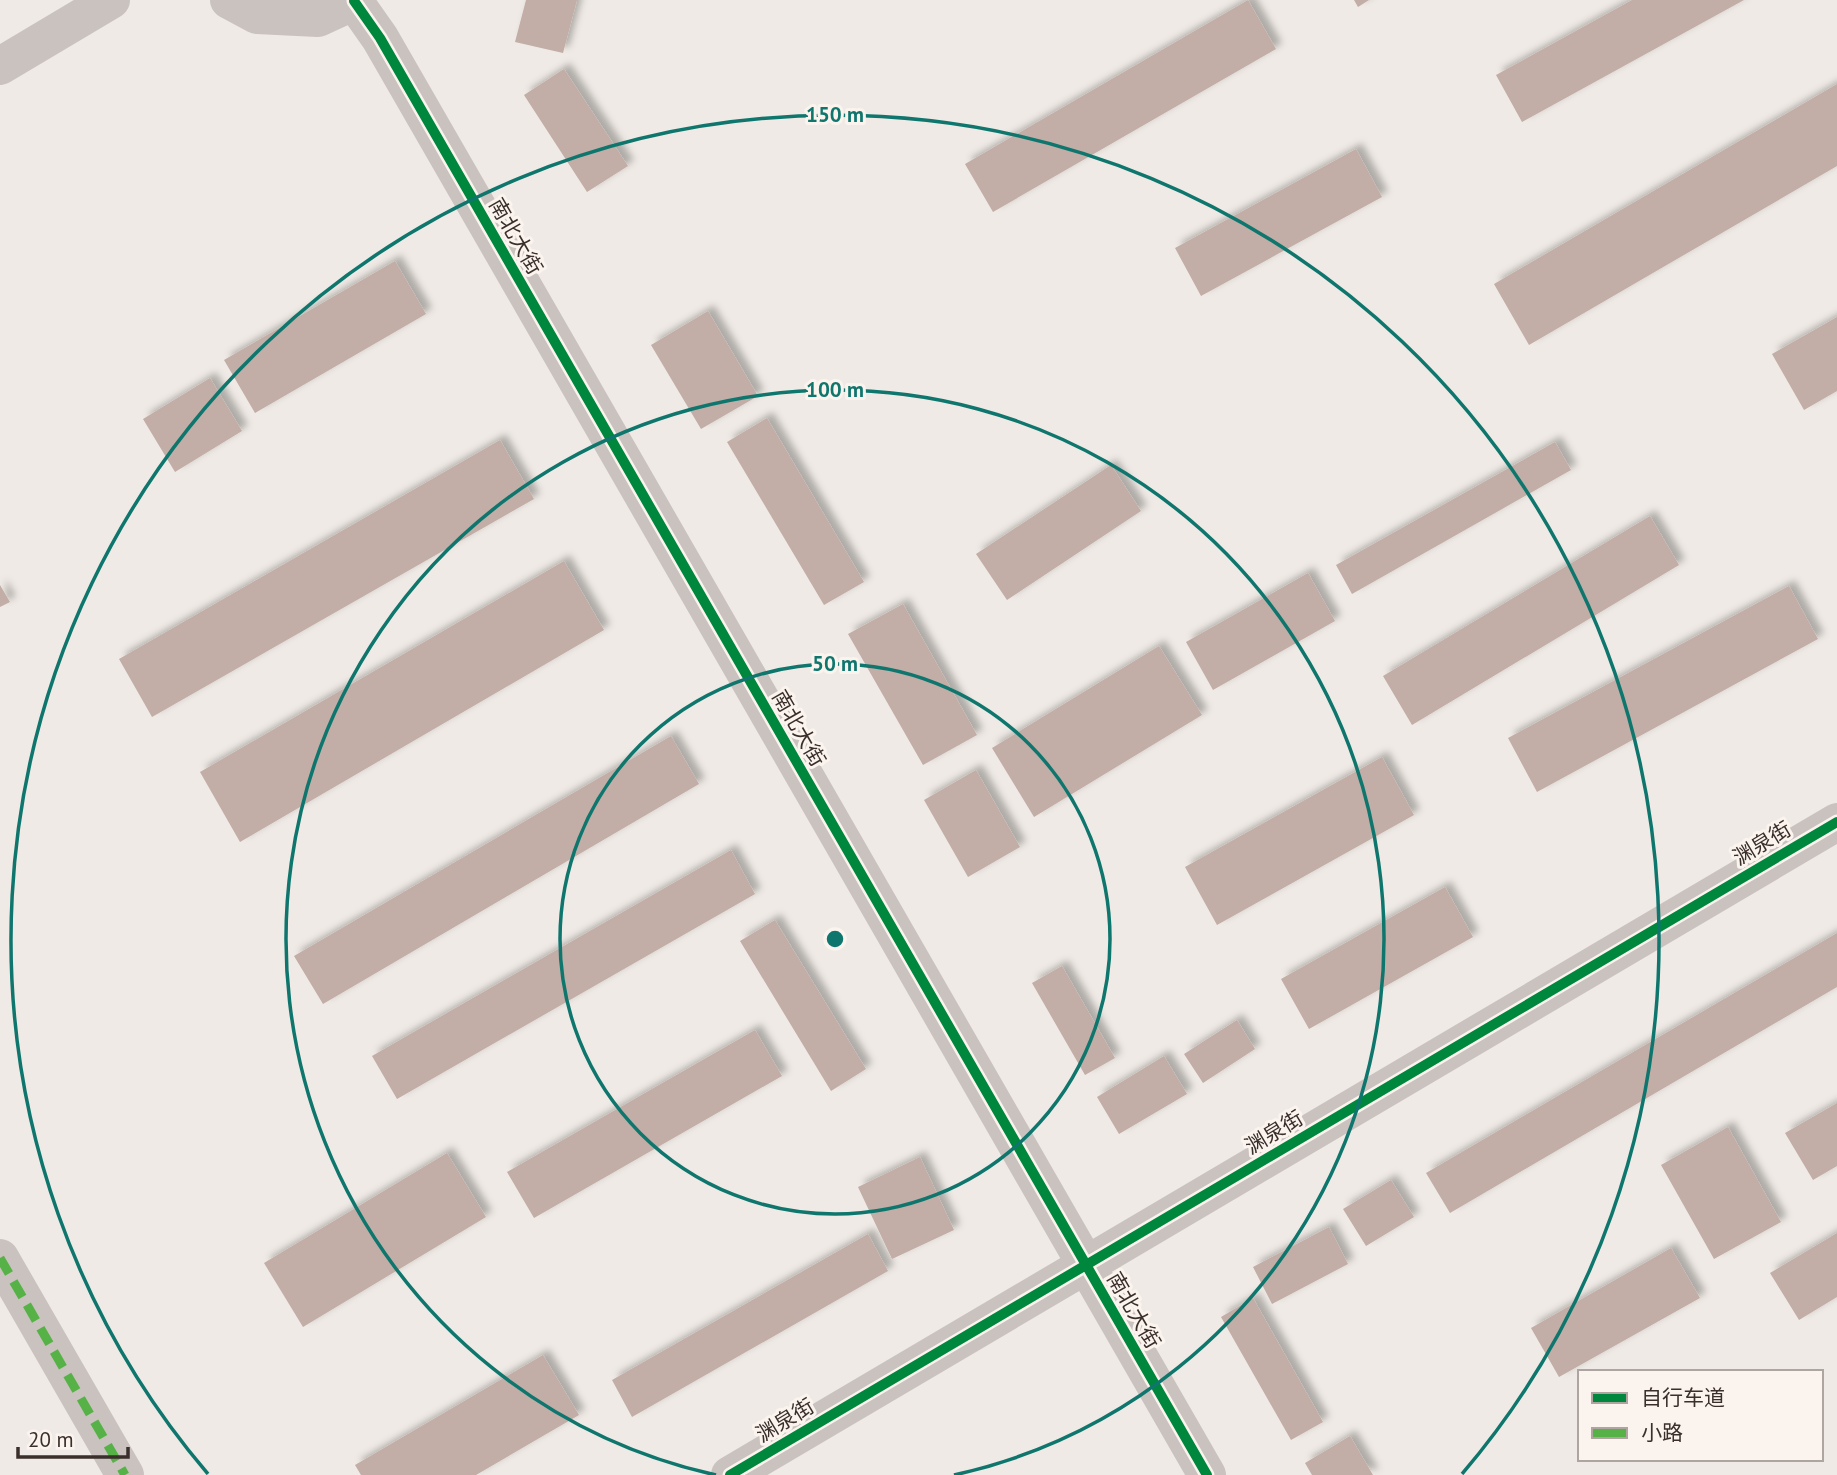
<svg xmlns="http://www.w3.org/2000/svg" width="1837" height="1475" font-family="'PT Sans','Noto Sans SC',sans-serif">
<style>
.building{fill:#c2ada7;filter:url(#shadow)}
.lines{fill:none;stroke-linecap:round;stroke-linejoin:round}
.minor{stroke:#c9c2be;stroke-width:38}
.quiet{stroke:#56b246;stroke-width:9;stroke-dasharray:18 9;stroke-linecap:butt}
.cycleway-casing{stroke:#fbf4ee;stroke-width:15}
.cycleway{stroke:#00873e;stroke-width:10}
.ring{fill:none;stroke:#0f766e;stroke-width:3.5}
.labels{text-anchor:middle;dominant-baseline:central;stroke-width:6;stroke-linejoin:round;paint-order:stroke}
.street-label{font-size:21px;fill:#3a2f2b;stroke:#fbf4ee}
.centre{fill:#0f766e;stroke:#fbf4ee;stroke-width:3.5}
.ring-label{font-size:21px;text-anchor:middle;font-weight:bold;fill:#0f766e;stroke:#fbf4ee;stroke-width:6;stroke-linejoin:round;paint-order:stroke}
</style>
<defs>
<filter id="shadow"><feDropShadow dx="6" dy="-6" stdDeviation="3.5" flood-color="#0004"/></filter>
</defs>
<rect width="100%" height="100%" fill="#efeae5"/>
<path class="building" d="M 526,0 L 577,0 L 563,53 L 515,42 Z
M 1248,0 L 1276,49 L 993,212 L 965,164 Z
M 1354,0 L 1369,0 L 1358,7 Z
M 1632,0 L 1744,0 L 1522,122 L 1496,75 Z
M 564,69 L 628,166 L 587,192 L 524,95 Z
M 1837,84 L 1837,166 L 1529,345 L 1494,284 Z
M 1356,149 L 1382,197 L 1201,296 L 1175,248 Z
M 395,261 L 426,314 L 255,413 L 224,360 Z
M 708,311 L 758,396 L 701,429 L 651,345 Z
M 1837,317 L 1837,391 L 1804,410 L 1772,354 Z
M 210,378 L 242,431 L 175,472 L 143,419 Z
M 767,418 L 864,582 L 824,605 L 727,442 Z
M 500,440 L 534,499 L 152,717 L 119,659 Z
M 1555,442 L 1571,470 L 1352,594 L 1336,565 Z
M 1111,465 L 1141,511 L 1007,600 L 976,554 Z
M 1650,516 L 1679,565 L 1412,725 L 1383,676 Z
M 564,561 L 604,630 L 240,842 L 200,772 Z
M 1308,573 L 1335,621 L 1213,690 L 1186,642 Z
M 0,585 L 10,602 L 0,607 Z
M 1789,586 L 1818,639 L 1537,792 L 1508,738 Z
M 903,604 L 977,735 L 923,765 L 848,634 Z
M 1159,646 L 1202,715 L 1034,817 L 992,748 Z
M 671,736 L 699,784 L 323,1004 L 294,956 Z
M 1382,757 L 1414,815 L 1217,925 L 1185,867 Z
M 976,770 L 1020,847 L 968,877 L 924,800 Z
M 731,850 L 755,894 L 397,1099 L 372,1056 Z
M 1445,887 L 1473,937 L 1309,1029 L 1281,979 Z
M 775,920 L 866,1069 L 831,1091 L 740,941 Z
M 1837,933 L 1837,987 L 1450,1213 L 1426,1173 Z
M 1062,966 L 1115,1058 L 1085,1075 L 1032,983 Z
M 1237,1020 L 1255,1049 L 1203,1083 L 1184,1054 Z
M 755,1030 L 782,1076 L 534,1218 L 507,1172 Z
M 1164,1056 L 1187,1094 L 1119,1134 L 1097,1097 Z
M 1837,1103 L 1837,1166 L 1813,1180 L 1785,1133 Z
M 1728,1127 L 1781,1222 L 1714,1259 L 1661,1165 Z
M 447,1153 L 486,1217 L 303,1327 L 264,1263 Z
M 920,1157 L 954,1230 L 892,1259 L 858,1187 Z
M 1391,1180 L 1414,1217 L 1366,1246 L 1343,1209 Z
M 1329,1227 L 1348,1264 L 1272,1304 L 1253,1267 Z
M 1837,1233 L 1837,1297 L 1799,1320 L 1770,1273 Z
M 868,1234 L 888,1271 L 632,1417 L 612,1380 Z
M 1671,1248 L 1700,1298 L 1559,1377 L 1531,1328 Z
M 1253,1298 L 1323,1422 L 1291,1440 L 1221,1317 Z
M 543,1355 L 579,1415 L 476,1475 L 361,1475 L 355,1465 Z
M 1350,1436 L 1373,1475 L 1312,1475 L 1305,1463 Z"/>
<g class="lines">
<path class="minor" d="M 229,0 L 257,15 L 318,18 L 357,0
M 354,1 L 380,38 L 1207,1475
M 0,66 L 111,0
M 0,1258 L 125,1475
M 730,1475 L 1837,822"/>
<path class="quiet" d="M 0,1258 L 125,1475"/>
<defs>
<path id="cycleway" d="M 354,1 L 380,38 L 1207,1475
M 730,1475 L 1837,822"/>
</defs>
<use href="#cycleway" class="cycleway-casing"/>
<use href="#cycleway" class="cycleway"/>
</g>
<g class="ring">
<circle cx="835" cy="939" r="275"/>
<path d="M716 1475A549 549 0 1 1 954 1475"/>
<path d="M208 1474A824 824 0 1 1 1462 1474"/>
</g>
<g class="labels">
<g class="street-label">
<text transform="translate(516 236) rotate(60)">南北大街</text>
<text transform="translate(799 728) rotate(60)">南北大街</text>
<text transform="translate(1762 843) rotate(-31)">渊泉街</text>
<text transform="translate(1274 1132) rotate(-31)">渊泉街</text>
<text transform="translate(1134 1310) rotate(60)">南北大街</text>
<text transform="translate(785 1420) rotate(-31)">渊泉街</text>
</g>
</g>
<circle cx="835" cy="939" r="10" class="centre"/>
<g class="ring-label">
<text x="835" y="122">150 m</text>
<text x="835" y="397">100 m</text>
<text x="835" y="671">50 m</text>
</g>
<rect x="1578" y="1370" width="245" height="91" fill="#fbf4ee" stroke="#aea5a0" stroke-width="2"/>
<rect x="1592" y="1393" width="35" height="10" fill="#00873e" stroke="#aea5a0" stroke-width="2"/>
<text x="1641" y="1405" font-size="21" fill="#3a2f2b">自行车道</text>
<rect x="1592" y="1428" width="35" height="10" fill="#56b246" stroke="#aea5a0" stroke-width="2"/>
<text x="1641" y="1440" font-size="21" fill="#3a2f2b">小路</text>
<path d="M18 1447v10h110v-10" fill="none" stroke="#3a2f2b" stroke-width="3.5"/>
<text x="28" y="1447" font-size="21" fill="#3a2f2b" stroke="#fbf4ee" stroke-width="5" paint-order="stroke">20 m</text>
</svg>
